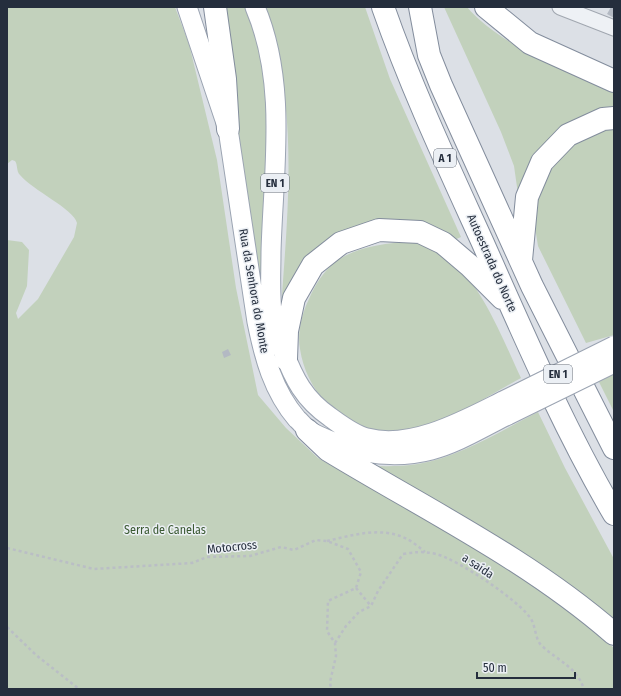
<svg xmlns="http://www.w3.org/2000/svg" width="621" height="696" font-family="'Fira Sans Condensed',sans-serif">
<style>
.green{fill:#c2d1bc}
.building{fill:#b3b9c3}
.lines{fill:none;stroke-linecap:round;stroke-linejoin:round}
.minor-casing{stroke:#a1a7b0;stroke-width:17}
.major-casing{stroke:#9ba4b2;stroke-width:21}
.highway-casing{stroke:#838d9d;stroke-width:24}
.path{stroke:#babec5;stroke-width:2.5;stroke-dasharray:3 3;stroke-linecap:butt}
.minor{stroke:#eef1f5;stroke-width:15}
.major{stroke:#fff;stroke-width:19}
.highway{stroke:#fff;stroke-width:22}
.major-bridge-casing{stroke:#9ba4b2;stroke-width:21;stroke-linecap:butt}
.major-bridge{stroke:#fff;stroke-width:19}
.labels{text-anchor:middle;dominant-baseline:central;stroke-width:3;stroke-linejoin:round;paint-order:stroke}
.shield{fill:#ebeff4;stroke:#606874;stroke-width:1}
.shield-label{font-size:11px;font-weight:bold;fill:#252e3d}
.street-label{font-size:12px;fill:#252e3d;stroke:#ebeff4}
.park-label{font-size:12px;fill:#3a5932;stroke:#ebeff4}
</style>
<rect width="100%" height="100%" fill="#dce0e6"/>
<path class="green" d="M 7,7 L 175,7 L 189,44 L 217,160 L 236,288 L 258,395 L 286,428 L 318,458 L 469,543 L 543,591 L 614,648 L 614,689 L 7,689 L 7,240 L 22,242 L 29,250 L 27,286 L 16,313 L 18,319 L 38,299 L 74,237 L 77,223 C 74,209 32,190 20,175 C 16,171 18,165 15,161 L 12,160 L 7,164 Z
M 219,7 L 246,7 L 271,82 L 264,309 Z
M 261,7 L 365,7 L 390,79 L 461,237 L 452,241 L 355,228 L 280,323 C 286,231 298,135 275,44 C 272,31 265,19 261,7 Z
M 444,7 L 467,7 C 498,44 569,74 614,90 L 614,110 L 611,110 L 518,194 L 514,166 L 501,132 Z
M 614,128 L 614,335 L 586,343 L 538,246 L 533,215 L 542,177 L 574,141 L 594,132 Z
M 410,241 C 424,246 437,251 449,259 C 480,280 505,344 521,378 C 487,396 445,426 406,430 C 397,431 387,432 378,431 C 337,425 306,389 300,349 C 297,333 302,313 309,299 C 315,285 323,272 335,262 C 357,246 385,244 410,241 Z
M 614,374 L 614,412 L 599,382 Z
M 538,412 L 565,468 L 614,559 L 614,627 L 366,466 C 383,466 401,467 418,464 C 460,457 500,431 538,412 Z"/>
<path class="building" d="M 611,7 L 614,7 L 614,18 L 607,14 Z
M 228,349 L 231,355 L 224,358 L 222,352 Z"/>
<g class="lines">
<defs>
<path id="minor" d="M 560,7 L 614,28"/>
<path id="major" d="M 187,7 L 228,129 L 257,322 C 264,357 273,391 297,419 C 301,422 304,427 308,430 C 320,438 336,443 350,448 C 375,456 405,457 431,450 C 458,443 483,427 508,415
M 255,7 C 288,84 273,172 271,252 C 271,276 269,303 274,327 C 276,335 280,343 283,350 C 294,379 304,399 330,417 C 341,425 354,435 367,438 C 411,450 465,420 503,401"/>
<path id="highway" d="M 215,7 L 225,79 L 228,129
M 383,7 C 411,87 447,164 482,241 C 523,333 563,427 614,514
M 420,7 L 429,55 L 441,85 L 532,286 L 614,448
M 486,7 L 530,43 L 614,81
M 521,260 L 527,197 L 542,162 L 568,135 L 603,119 L 614,118
M 286,359 L 287,331 L 294,298 L 313,265 L 341,243 L 379,230 L 420,232 L 443,243 L 469,265 L 502,298
M 307,430 L 328,450 C 425,509 528,559 614,634"/>
</defs>
<use href="#minor" class="minor-casing"/>
<use href="#major" class="major-casing"/>
<use href="#highway" class="highway-casing"/>
<path class="path" d="M 327,541 C 353,535 382,526 407,539 C 413,542 419,547 425,552
M 7,548 L 94,569 L 192,563 L 207,557 L 250,556 L 281,547 L 294,550 L 316,540 L 327,541 L 348,549 L 361,572 L 356,588 L 328,601 L 327,631 L 335,643 L 336,656 L 330,682 L 331,689
M 356,588 L 371,606
M 7,627 L 36,655 L 79,689
M 335,643 L 346,626 L 359,612 L 371,606 L 378,591 L 403,554 C 415,552 424,551 436,554 C 457,559 520,601 531,619 C 536,627 535,640 542,646 C 558,661 576,666 584,689"/>
<use href="#minor" class="minor"/>
<use href="#major" class="major"/>
<use href="#highway" class="highway"/>
<defs>
<path id="major-bridge" d="M 503,401 L 614,346
M 508,415 L 614,363"/>
</defs>
<use href="#major-bridge" class="major-bridge-casing"/>
<use href="#major-bridge" class="major-bridge"/>
</g>
<g class="labels">
<g class="shield">
<rect x="434" y="149" width="22" height="18" rx="3"/>
<rect x="261" y="174" width="28" height="18" rx="3"/>
<rect x="544" y="365" width="28" height="18" rx="3"/>
</g>
<g class="shield-label">
<text x="445" y="158">A 1</text>
<text x="275" y="183">EN 1</text>
<text x="558" y="374">EN 1</text>
</g>
<g class="street-label">
<text transform="translate(492 263) rotate(66)">Autoestrada do Norte</text>
<text transform="translate(254 291) rotate(80)">Rua da Senhora do Monte</text>
<text transform="translate(232 547) rotate(-6)">Motocross</text>
<text transform="translate(478 566) rotate(33)">a saída</text>
</g>
<g class="park-label">
<text x="165" y="530">Serra de Canelas</text>
</g>
</g>
<rect width="621" height="696" fill="none" stroke="#252e3d" stroke-width="16"/>
<path d="M477 672v6h98v-6" fill="none" stroke="#252e3d" stroke-width="2"/>
<text x="483" y="672" font-size="12" fill="#252e3d" stroke="#ebeff4" stroke-width="3" paint-order="stroke">50 m</text>
</svg>
